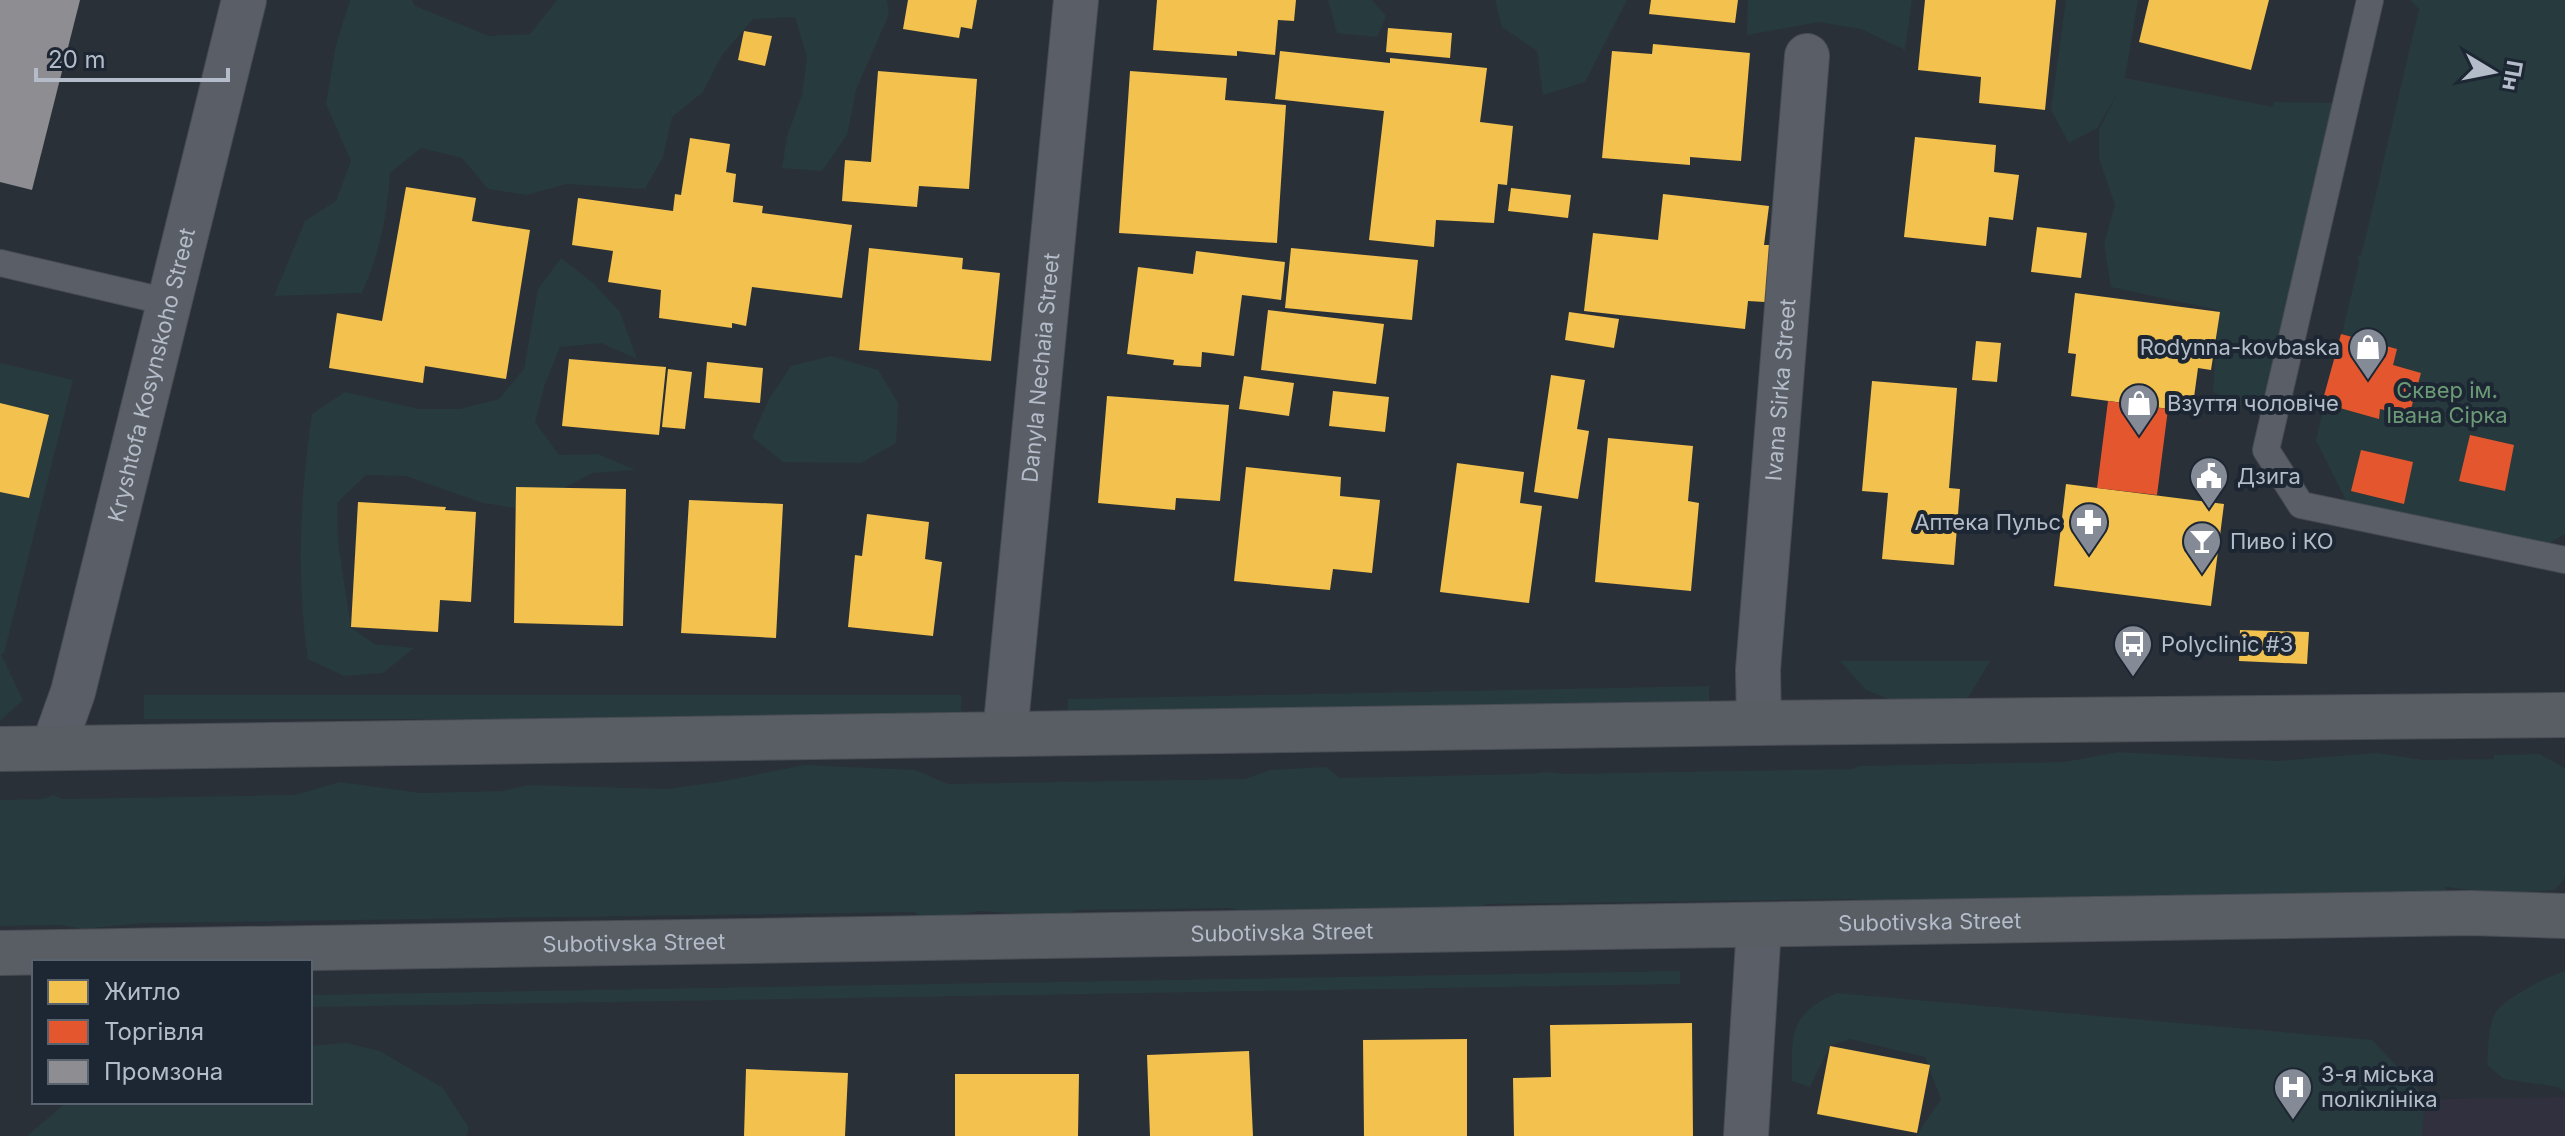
<svg xmlns="http://www.w3.org/2000/svg" width="2565" height="1136" font-family="Inter,sans-serif">
<style>
.medical{fill:#31303e}
.green{fill:#273a3e}
.homes{fill:#f2c14e}
.shops{fill:#e4572e}
.industry{fill:#8d8d92}
.lines{fill:none;stroke-linecap:round;stroke-linejoin:round}
.lane-casing{stroke:#484c53;stroke-width:28}
.street-casing{stroke:#484c53;stroke-width:46}
.secondary-casing{stroke:#484c53;stroke-width:46}
.lane{stroke:#5a5e66;stroke-width:26}
.street{stroke:#5a5e66;stroke-width:44}
.secondary{stroke:#595d64;stroke-width:44}
.labels{text-anchor:middle;dominant-baseline:central;stroke-width:8;stroke-linejoin:round;paint-order:stroke}
.poi-label{font-size:22px;fill:#b4bcc9;stroke:#1d2633;text-anchor:start}
.street-label{font-size:22px;fill:#b4bcc9;stroke:#1d2633}
.park-label{font-size:22px;fill:#6b9a76;stroke:#1d2633}
</style>
<rect width="100%" height="100%" fill="#2a3038"/>
<path class="medical" d="M 2565,1097 L 2565,1136 L 2021,1136 L 2020,1106 Z"/>
<path class="green" d="M 350,0 L 412,0 L 415,6 L 489,36 L 530,34 L 557,0 L 887,0 L 889,14 L 856,90 L 847,135 L 822,171 L 782,168 L 787,136 L 802,95 L 807,57 L 795,17 L 753,19 L 722,55 L 703,92 L 672,117 L 663,157 L 645,189 L 566,184 L 527,195 L 488,189 L 462,158 L 421,148 L 390,173 C 387,218 380,251 362,293 L 274,296 L 305,221 L 336,201 L 351,161 L 326,104 L 336,45 Z
M 1328,0 L 1372,0 L 1386,16 L 1377,37 L 1337,33 Z
M 1495,0 L 1627,0 L 1585,82 L 1543,95 L 1537,51 L 1502,27 Z
M 1748,0 L 1912,0 L 1905,50 L 1861,29 L 1819,22 L 1747,35 Z
M 2066,0 L 2138,0 L 2125,78 L 2273,107 L 2274,102 L 2347,103 L 2289,318 L 2276,343 L 2263,416 L 2213,392 L 2218,310 L 2111,287 L 2104,244 L 2115,205 L 2099,159 L 2099,130 L 2117,94 L 2097,128 L 2069,143 L 2051,110 Z
M 2410,0 L 2565,0 L 2565,534 L 2544,546 L 2347,502 L 2316,440 L 2359,263 L 2357,256 L 2361,255 L 2366,236 L 2419,9 Z
M 561,258 L 593,283 L 620,312 L 637,359 L 601,343 L 560,347 L 545,384 L 535,422 L 559,455 L 598,454 L 635,470 L 593,473 L 523,509 L 483,503 L 406,476 L 366,475 L 337,503 L 338,543 L 351,627 L 374,644 L 414,648 L 383,673 L 344,676 L 308,659 C 296,578 300,495 312,414 L 345,392 L 419,409 L 460,409 L 499,399 L 524,369 L 538,289 Z
M 831,356 L 878,370 L 898,403 L 896,443 L 861,463 L 783,462 L 752,437 L 769,399 L 791,366 Z
M 0,363 L 73,380 L 4,653 L 1,654 L 23,700 L 0,721 L 0,492 L 29,498 L 49,416 L 0,403 Z
M 1840,661 L 1990,661 L 1966,701 L 1897,702 L 1866,690 Z
M 1709,686 L 1709,704 L 1068,717 L 1068,699 Z
M 144,695 L 961,695 L 961,719 L 144,719 Z
M 2119,752 L 2276,761 L 2376,753 L 2424,760 L 2494,759 L 2494,755 L 2539,754 L 2565,768 L 2565,878 L 2555,890 L 2504,894 L 2446,887 L 2445,892 L 2292,896 L 2268,894 L 2141,896 L 2084,908 L 1876,908 L 1852,899 L 1487,904 L 1456,920 L 1251,917 L 1232,908 L 1078,910 L 1060,916 L 980,911 L 927,920 L 914,912 L 143,923 L 83,929 L 60,925 L 0,926 L 0,800 L 43,799 L 53,795 L 62,799 L 295,795 L 340,782 L 420,793 L 504,791 L 528,785 L 666,789 L 725,781 L 804,765 L 915,770 L 948,784 L 1245,779 L 1270,770 L 1326,767 L 1340,778 L 1529,774 L 1546,772 L 1564,774 L 1853,769 L 1859,766 L 2064,762 Z
M 1680,971 L 1680,984 L 310,1007 L 310,995 Z
M 2565,971 L 2565,1092 L 2558,1087 L 2504,1079 L 2487,1065 C 2489,1048 2487,1023 2498,1009 C 2510,996 2548,976 2565,971 Z
M 1837,993 L 2372,1040 L 2425,1096 L 2422,1136 L 1916,1136 L 1941,1099 L 1925,1057 L 1850,1039 L 1830,1046 L 1810,1087 L 1792,1081 C 1791,1034 1790,1013 1837,993 Z
M 346,1043 L 380,1051 L 443,1088 L 469,1128 L 466,1136 L 27,1136 L 67,1102 L 310,1102 L 310,1046 Z"/>
<path class="homes" d="M 908,0 L 977,0 L 972,29 L 961,27 L 959,38 L 903,29 Z
M 1157,0 L 1296,0 L 1294,21 L 1278,20 L 1275,55 L 1237,51 L 1237,56 L 1153,50 Z
M 1651,0 L 1738,0 L 1735,23 L 1649,14 Z
M 1925,0 L 2056,0 L 2045,110 L 1979,103 L 1981,77 L 1918,70 Z
M 2149,0 L 2269,0 L 2251,70 L 2139,42 Z
M 1388,28 L 1452,33 L 1450,58 L 1386,52 Z
M 744,31 L 772,36 L 765,66 L 738,60 Z
M 1653,44 L 1750,53 L 1741,161 L 1690,157 L 1690,165 L 1602,158 L 1612,51 L 1652,54 Z
M 1280,51 L 1390,63 L 1390,58 L 1487,68 L 1480,122 L 1513,126 L 1507,185 L 1498,184 L 1494,223 L 1436,220 L 1434,247 L 1369,240 L 1384,111 L 1275,99 Z
M 878,71 L 977,79 L 969,189 L 919,186 L 917,207 L 842,201 L 845,160 L 871,162 Z
M 1130,71 L 1227,78 L 1225,100 L 1286,105 L 1277,243 L 1119,233 Z
M 1915,137 L 1996,145 L 1994,172 L 2019,175 L 2013,220 L 1989,217 L 1986,246 L 1904,237 Z
M 690,138 L 730,144 L 726,172 L 736,174 L 733,202 L 763,206 L 762,213 L 852,225 L 842,298 L 752,287 L 746,326 L 732,323 L 732,328 L 659,318 L 661,290 L 608,282 L 613,251 L 572,245 L 578,198 L 673,211 L 675,194 L 681,195 Z
M 406,187 L 476,198 L 472,221 L 530,230 L 506,379 L 425,366 L 423,383 L 329,368 L 337,313 L 382,321 Z
M 1511,188 L 1571,195 L 1568,218 L 1508,211 Z
M 1663,194 L 1769,206 L 1764,245 L 1771,245 L 1765,302 L 1748,301 L 1745,329 L 1584,311 L 1593,233 L 1658,240 Z
M 2037,227 L 2087,233 L 2081,278 L 2031,272 Z
M 869,248 L 963,258 L 962,269 L 1000,273 L 991,361 L 859,350 Z
M 1291,248 L 1418,260 L 1412,320 L 1285,308 Z
M 1196,251 L 1285,262 L 1281,300 L 1242,295 L 1234,356 L 1202,352 L 1201,367 L 1173,365 L 1174,360 L 1127,354 L 1138,267 L 1193,274 Z
M 2075,293 L 2220,312 L 2211,370 L 2198,368 L 2192,412 L 2071,396 L 2076,354 L 2068,353 Z
M 1268,310 L 1384,324 L 1376,384 L 1261,370 Z
M 1569,312 L 1619,319 L 1614,348 L 1565,340 Z
M 1976,341 L 2001,343 L 1997,382 L 1972,380 Z
M 569,359 L 666,367 L 659,435 L 562,426 Z
M 707,362 L 763,368 L 760,403 L 704,398 Z
M 668,369 L 692,372 L 685,429 L 662,427 Z
M 1551,375 L 1585,380 L 1577,429 L 1589,431 L 1578,499 L 1534,492 Z
M 1244,376 L 1294,383 L 1289,416 L 1239,409 Z
M 1872,381 L 1957,388 L 1949,488 L 1960,489 L 1954,565 L 1882,559 L 1888,493 L 1862,491 Z
M 1333,391 L 1389,397 L 1385,432 L 1329,426 Z
M 1107,396 L 1229,405 L 1220,501 L 1176,498 L 1175,510 L 1098,503 Z
M 0,403 L 49,415 L 29,498 L 0,492 Z
M 1608,438 L 1693,446 L 1688,501 L 1699,503 L 1691,591 L 1595,582 Z
M 1457,463 L 1524,472 L 1520,503 L 1542,506 L 1529,603 L 1440,592 Z
M 1246,467 L 1341,477 L 1340,496 L 1380,500 L 1372,573 L 1333,569 L 1330,590 L 1234,581 Z
M 2066,484 L 2224,504 L 2211,606 L 2054,586 Z
M 516,487 L 626,489 L 623,626 L 514,623 Z
M 689,500 L 783,504 L 776,638 L 681,633 Z
M 358,502 L 446,507 L 445,510 L 476,512 L 471,602 L 440,600 L 438,632 L 351,627 Z
M 867,514 L 929,522 L 925,559 L 942,562 L 933,636 L 848,627 L 855,555 L 862,556 Z
M 2240,630 L 2309,632 L 2307,664 L 2239,661 Z
M 1692,1023 L 1693,1136 L 1514,1136 L 1513,1078 L 1551,1077 L 1550,1025 Z
M 1467,1039 L 1467,1136 L 1364,1136 L 1363,1040 Z
M 1830,1046 L 1930,1065 L 1917,1133 L 1817,1114 Z
M 1249,1051 L 1253,1136 L 1150,1136 L 1147,1055 Z
M 746,1069 L 848,1073 L 845,1136 L 744,1136 Z
M 955,1074 L 1079,1074 L 1078,1136 L 955,1136 Z"/>
<path class="shops" d="M 2341,334 L 2397,349 L 2393,365 L 2421,373 L 2409,416 L 2380,409 L 2379,419 L 2322,403 Z
M 2108,401 L 2168,409 L 2157,495 L 2097,488 Z
M 2470,435 L 2514,445 L 2505,491 L 2459,481 Z
M 2361,450 L 2413,462 L 2404,504 L 2351,491 Z"/>
<path class="industry" d="M 0,0 L 80,0 L 32,190 L 0,182 Z"/>
<g class="lines">
<defs>
<path id="lane" d="M 2370,0 L 2266,450 L 2301,505 L 2565,560
M 0,263 L 168,302"/>
<g id="street">
<path id="s1" d="M 1759,723 L 1758,670 L 1807,56"/>
<path id="s2" d="M 1005,734 L 1076,0"/>
<path id="s3" d="M 53,748 L 73,692 L 244,0"/>
<path d="M 1746,1136 L 1759,926"/>
</g>
<g id="secondary">
<path d="M 0,749 L 1759,723 L 2565,715"/>
<path id="s4" d="M 0,953 L 2471,913 L 2565,916"/>
</g>
</defs>
<use href="#lane" class="lane-casing"/>
<use href="#street" class="street-casing"/>
<use href="#secondary" class="secondary-casing"/>
<use href="#lane" class="lane"/>
<use href="#street" class="street"/>
<use href="#secondary" class="secondary"/>
</g>
<defs>
<symbol id="shop-pin" viewBox="-11 -11 22 30"><path d="M0 17L-7.5 6A9.5 9.5 0 1 1 7.5 6Z" fill="#848b96" stroke="#1d2633"/><path d="M-5-2.5h2.3a2.7 3.5 0 0 1 5.4 0H5L5.5 6h-11ZM-1.5-2.5h3a1.5 2.3 0 0 0-3 0Z" fill="#fff"/></symbol>
<symbol id="civic-pin" viewBox="-11 -11 22 30"><path d="M0 17L-7.5 6A9.5 9.5 0 1 1 7.5 6Z" fill="#848b96" stroke="#1d2633"/><path d="M-.6-6.5H3V-4.5H.6V-3L4-1V1h2V6H-6V1h2V-1L-.6-3ZM-1.2 2.5V6h2.4V2.5Z" fill="#fff"/></symbol>
<symbol id="pharmacy-pin" viewBox="-11 -11 22 30"><path d="M0 17L-7.5 6A9.5 9.5 0 1 1 7.5 6Z" fill="#848b96" stroke="#1d2633"/><path d="M-2-6h4v4h4v4h-4v4h-4v-4h-4v-4h4Z" fill="#fff"/></symbol>
<symbol id="bar-pin" viewBox="-11 -11 22 30"><path d="M0 17L-7.5 6A9.5 9.5 0 1 1 7.5 6Z" fill="#848b96" stroke="#1d2633"/><path d="M-6-5H6L.8 .8V4.5H3.5V6h-7V4.5H-.8V.8Z" fill="#fff"/></symbol>
<symbol id="bus-pin" viewBox="-11 -11 22 30"><path d="M0 17L-7.5 6A9.5 9.5 0 1 1 7.5 6Z" fill="#848b96" stroke="#1d2633"/><path d="M-5-6H5V4H4V6H2V4H-2V6H-4V4H-5ZM-3.5-4V0h7V-4ZM-3.5 1.2v1.5H-2V1.2ZM2 1.2v1.5H3.5V1.2Z" fill="#fff"/></symbol>
<symbol id="hospital-pin" viewBox="-11 -11 22 30"><path d="M0 17L-7.5 6A9.5 9.5 0 1 1 7.5 6Z" fill="#848b96" stroke="#1d2633"/><path d="M-5-5h3v3.5h4V-5h3V5h-3V1.5h-4V5h-3Z" fill="#fff"/></symbol>
</defs>
<g fill-rule="evenodd">
<use href="#shop-pin" x="2346" y="325" width="44" height="60"/>
<use href="#shop-pin" x="2117" y="381" width="44" height="60"/>
<use href="#civic-pin" x="2187" y="454" width="44" height="60"/>
<use href="#pharmacy-pin" x="2067" y="500" width="44" height="60"/>
<use href="#bar-pin" x="2180" y="519" width="44" height="60"/>
<use href="#bus-pin" x="2111" y="622" width="44" height="60"/>
<use href="#hospital-pin" x="2271" y="1065" width="44" height="60"/>
</g>
<g class="labels">
<g class="poi-label">
<text x="2340" y="347" text-anchor="end">Rodynna-kovbaska</text>
<text x="2167" y="403">Взуття чоловіче</text>
<text x="2237" y="476">Дзига</text>
<text x="2061" y="522" text-anchor="end">Аптека Пульс</text>
<text x="2230" y="541">Пиво і КО</text>
<text x="2161" y="644">Polyclinic #3</text>
<text x="2321" y="1074">3-я міська<tspan x="2321" dy="25">поліклініка</tspan></text>
</g>
<g class="street-label">
<text stroke="none"><textPath href="#s2" startOffset="368">Danyla Nechaia Street</textPath></text>
<text stroke="none"><textPath href="#s3" startOffset="386">Kryshtofa Kosynskoho Street</textPath></text>
<text stroke="none"><textPath href="#s1" startOffset="334">Ivana Sirka Street</textPath></text>
<text stroke="none"><textPath href="#s4" startOffset="1930">Subotivska Street</textPath></text>
<text stroke="none"><textPath href="#s4" startOffset="1282">Subotivska Street</textPath></text>
<text stroke="none"><textPath href="#s4" startOffset="634">Subotivska Street</textPath></text>
</g>
<g class="park-label">
<text x="2447" y="390">Сквер ім.<tspan x="2447" dy="25">Івана Сірка</tspan></text>
</g>
</g>
<rect x="32" y="960" width="280" height="144" fill="#1d2633" stroke="#59626f" stroke-width="2"/>
<rect x="48" y="980" width="40" height="24" fill="#f2c14e" stroke="#59626f" stroke-width="2"/>
<text x="104" y="1000" font-size="24" fill="#b4bcc9">Житло</text>
<rect x="48" y="1020" width="40" height="24" fill="#e4572e" stroke="#59626f" stroke-width="2"/>
<text x="104" y="1040" font-size="24" fill="#b4bcc9">Торгівля</text>
<rect x="48" y="1060" width="40" height="24" fill="#8d8d92" stroke="#59626f" stroke-width="2"/>
<text x="104" y="1080" font-size="24" fill="#b4bcc9">Промзона</text>
<g transform="translate(2493 72) rotate(100)" stroke="#1d2633" stroke-width="6" paint-order="stroke">
<path d="M0-6L14 30L0 20L-14 30Z" fill="#b4bcc9"/>
<text y="-12" font-size="22" font-weight="bold" text-anchor="middle" fill="#b4bcc9">Пн</text>
</g>
<path d="M36 68v12h192v-12" fill="none" stroke="#b4bcc9" stroke-width="4"/>
<text x="48" y="68" font-size="24" fill="#b4bcc9" stroke="#1d2633" stroke-width="6" paint-order="stroke">20 m</text>
</svg>
